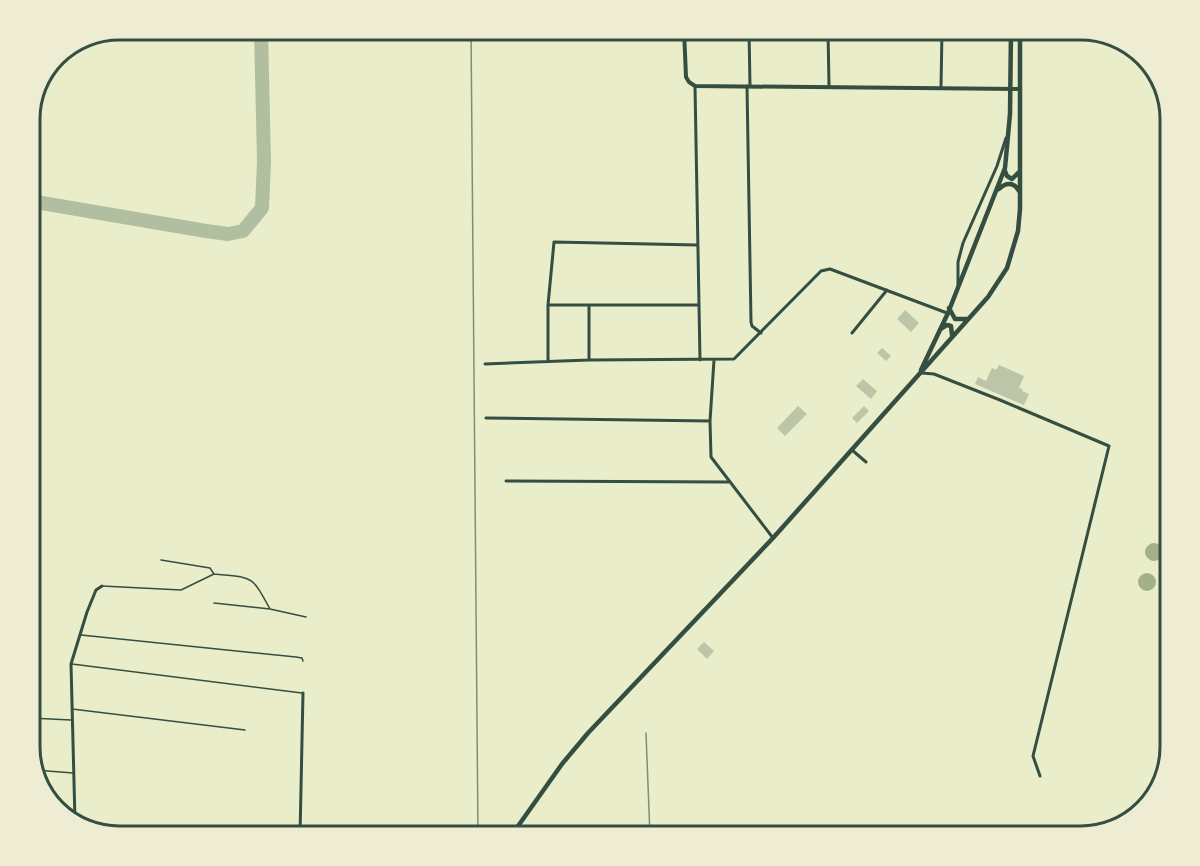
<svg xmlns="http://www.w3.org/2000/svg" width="1200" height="866" font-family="'IBM Plex Serif',serif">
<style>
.water{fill:#a3b18a}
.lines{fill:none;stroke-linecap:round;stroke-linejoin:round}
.taxiway{stroke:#b2bea0;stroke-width:14}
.building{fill:#bcc5a7}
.service{stroke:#344e41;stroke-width:1.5}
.minor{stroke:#344e41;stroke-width:3}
.tertiary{stroke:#344e41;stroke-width:4}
.primary{stroke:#344e41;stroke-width:4.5}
.rail{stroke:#7c8e77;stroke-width:1.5}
.rim{fill:none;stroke:#344e41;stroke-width:3}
</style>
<rect width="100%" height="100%" fill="#e9edc9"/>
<path class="water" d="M1145 552a9 9 0 1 1 18 0a9 9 0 1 1-18 0Z
M1138 582a9 9 0 1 1 18 0a9 9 0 1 1-18 0Z"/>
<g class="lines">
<path class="taxiway" d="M 30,201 L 206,231 L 228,234 L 243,231 L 262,208 L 264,161 L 261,30"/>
</g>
<path class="building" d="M 905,310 L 919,323 L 911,332 L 897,319 Z
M 882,348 L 891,356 L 886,361 L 877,353 Z
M 999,365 L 1024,376 L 1019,388 L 1023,389 L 1022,391 L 1029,394 L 1024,405 L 975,384 L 978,377 L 986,381 L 992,368 L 996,370 Z
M 863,379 L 877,391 L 871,399 L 856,386 Z
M 798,406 L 807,414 L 785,436 L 777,428 Z
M 864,406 L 869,411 L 857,423 L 852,418 Z
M 704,642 L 714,651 L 707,659 L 697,649 Z"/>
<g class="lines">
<path class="service" d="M 161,560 L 210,568 L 214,574 C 253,578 251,574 270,609
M 102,586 L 181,590 L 214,574
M 214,603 L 270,609 L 306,617
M 81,635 L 296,657 L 302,658 L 303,661
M 72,664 L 302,693
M 72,709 L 245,730
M 30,718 L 71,720
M 35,770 L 73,773"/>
<path class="minor" d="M 749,30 L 750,86
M 828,30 L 829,86
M 695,86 L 700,360
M 747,86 L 751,322 L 752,326 L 761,333
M 941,87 L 942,30
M 958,285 L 958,262 L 963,243 L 997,166 L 1006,138
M 548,305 L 698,305
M 589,305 L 589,360
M 852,333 L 887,290
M 714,360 L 710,421 L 711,457 L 773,538
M 548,361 L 548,305 L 554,242 L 697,245
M 485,364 L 589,360 L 734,359 L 821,271 L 830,269 L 947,313
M 922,373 L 934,374 L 1000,400 L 1109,446 L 1033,756 L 1040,776
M 486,418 L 710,421
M 852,450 L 866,462
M 506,481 L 729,482
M 75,821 L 71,664 L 87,612 L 96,590 L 102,586
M 300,836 L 303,693"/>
<path class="tertiary" d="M 684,30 L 686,77 L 689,82 L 695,86 L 1020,89"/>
<path class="primary" d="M 1005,171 L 1007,176 L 1012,179 L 1019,172
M 999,189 C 1006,182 1014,182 1019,191
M 949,308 L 955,319 L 967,319
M 941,329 L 947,325 L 951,326 L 952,335
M 921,370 L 948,313 L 1005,168 L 1010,114 L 1011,30
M 511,836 L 562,764 L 588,733 L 773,538 L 988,297 L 1007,268 L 1018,231 L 1020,209 L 1020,30"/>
<path class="rail" d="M 471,30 L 478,836
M 646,733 L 650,836"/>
</g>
<path d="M0 0H1200V866H0ZM119 40H1081A79 79 0 0 1 1160 119V747A79 79 0 0 1 1081 826H119A79 79 0 0 1 40 747V119A79 79 0 0 1 119 40Z" fill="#eeecd3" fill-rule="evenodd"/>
<path class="rim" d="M119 40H1081A79 79 0 0 1 1160 119V747A79 79 0 0 1 1081 826H119A79 79 0 0 1 40 747V119A79 79 0 0 1 119 40Z"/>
</svg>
